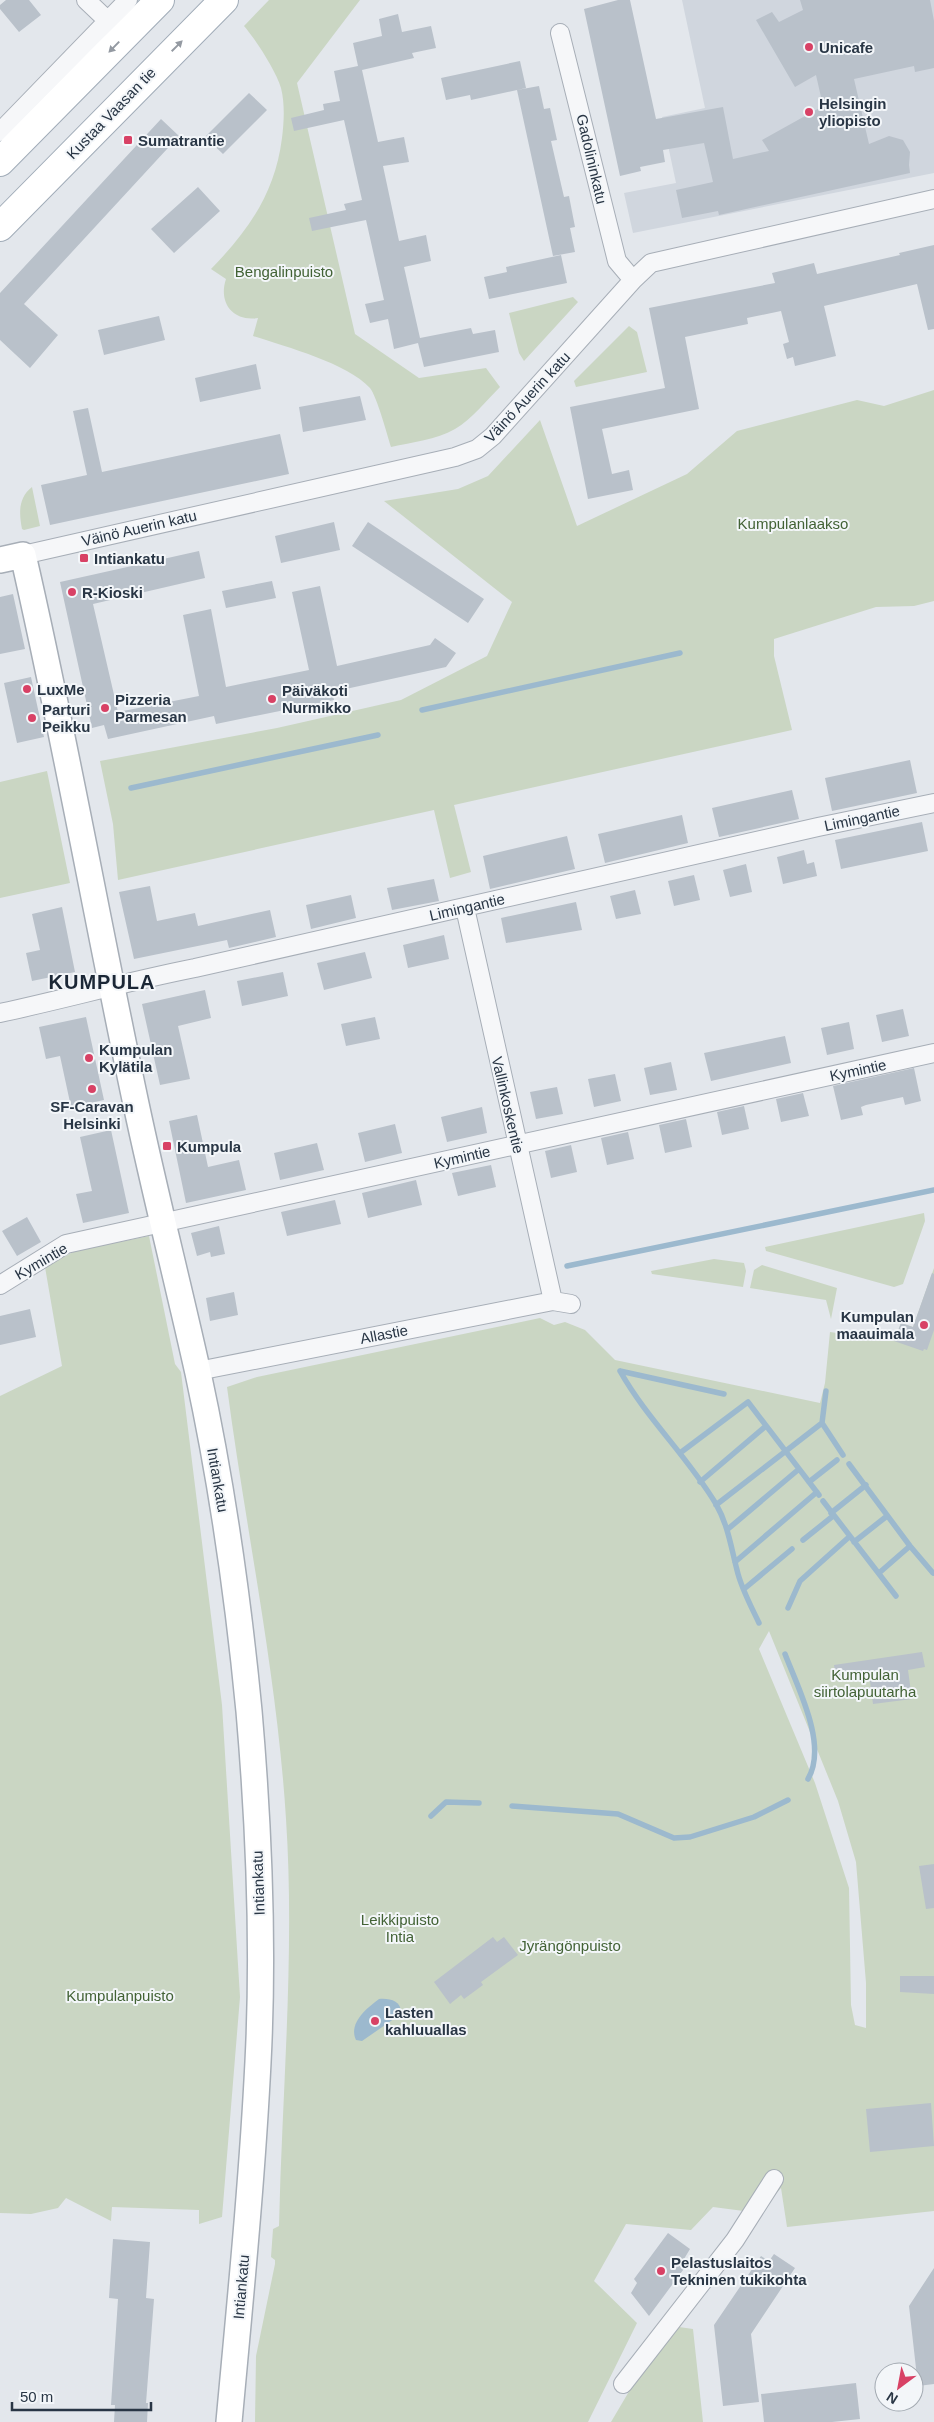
<svg xmlns="http://www.w3.org/2000/svg" width="934" height="2422" font-family="Arial,sans-serif">
<style>
.built{fill:#d0d6de}
.green{fill:#cad6c3;fill-rule:evenodd}
.water{fill:#9cb9ce}
.lines{fill:none;stroke-linecap:round;stroke-linejoin:round}
.stream{stroke:#9cb9ce;stroke-width:5.5}
.building{fill:#b9c1ca}
.street-casing{stroke:#a7aeb7;stroke-width:20}
.secondary-casing{stroke:#a7aeb7;stroke-width:28}
.primary-casing{stroke:#a1acb8;stroke-width:30}
.street{stroke:#f6f7f9;stroke-width:18}
.secondary{stroke:#fff;stroke-width:25}
.primary{stroke:#fff;stroke-width:28}
.oneway{fill:#949aa2}
.poi-dot{fill:#d84165;stroke:#f3f6f9;stroke-width:2}
.labels{text-anchor:middle;dominant-baseline:central;stroke-width:4;stroke-linejoin:round;paint-order:stroke}
.poi-label{font-size:15px;font-weight:bold;fill:#293645;stroke:#f3f6f9;text-anchor:start}
.street-label{font-size:15px;fill:#293645;stroke:#f3f6f9}
.park-label{font-size:15px;fill:#426235;stroke:#f3f6f9}
.district-label{font-size:20px;font-weight:bold;letter-spacing:1px;fill:#1b2736;stroke:#f3f6f9}
</style>
<rect width="100%" height="100%" fill="#e3e7ec"/>
<path class="built" d="M 682,0 L 934,0 L 934,173 L 633,233 L 624,193 L 676,183 L 662,117 L 705,108 Z"/>
<path class="green" d="M 269,0 L 360,0 L 297,83 L 355,334 L 419,378 L 486,368 L 500,387 C 486,401 472,419 455,429 C 436,440 412,442 391,447 C 387,434 377,397 370,388 C 347,363 286,347 253,336 L 258,318 C 233,322 218,303 226,279 L 211,269 C 249,230 275,193 282,138 C 284,122 285,104 281,88 C 276,71 256,40 244,26 Z
M 573,297 L 578,302 L 524,361 L 519,353 L 509,313 Z
M 629,326 L 637,332 L 647,372 L 576,387 L 574,381 Z
M 934,390 L 934,601 L 914,606 L 876,607 L 774,639 L 774,656 L 792,730 L 454,805 L 471,872 L 450,878 L 434,810 L 118,880 L 113,824 L 100,761 L 277,728 L 401,700 L 487,656 L 512,602 L 384,501 L 458,489 L 488,476 L 540,420 L 577,526 L 687,474 L 737,431 L 857,400 L 884,406 Z
M 32,487 L 40,526 L 24,530 L 22,529 C 19,513 18,498 32,487 Z
M 47,771 L 70,883 L 0,898 L 0,782 Z
M 924,1213 L 925,1221 L 903,1284 L 894,1287 L 766,1251 L 765,1247 Z
M 149,1236 L 175,1364 L 181,1372 L 222,1705 L 240,1997 L 222,2217 L 199,2224 L 199,2210 L 112,2207 L 111,2221 L 66,2198 L 58,2208 L 31,2214 L 0,2213 L 0,1396 L 62,1366 L 45,1267 L 75,1251 Z
M 714,1259 L 744,1263 L 746,1271 L 743,1287 L 652,1274 L 651,1271 Z
M 762,1265 L 837,1288 L 831,1319 L 826,1300 L 750,1288 L 754,1270 Z
M 934,1268 L 934,2211 L 787,2227 L 781,2188 L 759,2213 L 713,2207 L 691,2230 L 626,2224 L 594,2281 L 637,2323 L 588,2422 L 255,2422 L 256,2356 L 275,2264 L 275,2260 L 271,2257 L 273,2229 L 279,2226 C 282,2091 295,1955 286,1819 C 277,1674 246,1531 227,1387 L 257,1377 L 540,1318 L 554,1325 L 565,1322 L 585,1330 L 615,1360 L 820,1403 L 825,1383 L 830,1332 L 894,1341 L 901,1323 L 913,1327 ZM 769,1631 L 838,1801 L 856,1862 L 866,1983 L 866,2028 L 855,2025 L 851,2005 L 849,1888 L 815,1783 L 759,1649 Z
M 679,2327 L 693,2329 L 703,2422 L 611,2422 L 634,2383 Z"/>
<path class="water" d="M 379,1999 C 390,1998 402,2001 401,2014 L 362,2041 L 356,2040 C 348,2023 367,2008 379,1999 Z"/>
<g class="lines">
<path class="stream" d="M 422,710 L 680,653
M 131,788 L 378,735
M 567,1266 L 934,1190
M 620,1371 C 647,1419 688,1457 716,1504 C 728,1525 731,1547 737,1570 C 741,1588 751,1606 759,1623
M 620,1371 L 724,1394
M 822,1423 L 843,1455
M 680,1453 L 748,1402 L 819,1495
M 849,1464 L 910,1546 L 933,1573
M 700,1482 L 766,1426
M 809,1482 L 837,1460
M 823,1501 L 896,1596
M 716,1505 L 822,1423 L 826,1391
M 831,1513 L 866,1485
M 728,1529 L 799,1469
M 803,1540 L 833,1516
M 854,1542 L 887,1516
M 735,1562 L 817,1492
M 879,1573 L 910,1546
M 744,1589 L 792,1549
M 788,1608 L 800,1581 L 849,1537
M 785,1654 C 798,1688 828,1745 808,1779
M 512,1806 L 618,1814 L 674,1838 L 690,1837 L 754,1817 L 788,1800
M 431,1816 L 446,1802 L 479,1803"/>
</g>
<path class="building" d="M 6,0 L 29,0 L 41,15 L 19,32 L 0,9 L 0,5 Z
M 618,0 L 630,0 L 656,119 L 723,107 L 733,159 L 769,151 L 762,140 L 823,106 L 816,75 L 795,87 L 756,20 L 772,12 L 779,22 L 803,10 L 800,0 L 930,0 L 934,21 L 934,68 L 915,72 L 914,66 L 854,79 L 869,144 L 889,136 L 903,140 L 910,152 L 909,165 L 910,173 L 719,215 L 718,211 L 682,218 L 676,190 L 713,182 L 704,143 L 663,150 L 665,162 L 640,167 L 641,171 L 620,176 L 584,9 Z
M 398,14 L 402,32 L 431,26 L 436,48 L 412,53 L 414,58 L 362,70 L 378,142 L 404,137 L 409,162 L 383,166 L 399,241 L 426,235 L 431,261 L 404,267 L 420,338 L 471,328 L 473,334 L 495,330 L 499,352 L 424,367 L 418,343 L 394,349 L 388,319 L 370,323 L 365,304 L 384,300 L 366,220 L 312,231 L 309,218 L 346,210 L 344,204 L 362,200 L 344,120 L 294,131 L 291,118 L 324,110 L 323,104 L 340,101 L 334,71 L 358,66 L 353,43 L 382,36 L 379,19 Z
M 520,61 L 526,88 L 471,100 L 470,95 L 446,100 L 441,78 Z
M 539,86 L 544,109 L 550,108 L 557,140 L 551,141 L 564,197 L 569,196 L 575,227 L 570,228 L 575,252 L 553,256 L 517,90 Z
M 249,93 L 267,110 L 223,154 L 205,137 Z
M 161,119 L 179,136 L 24,304 L 58,335 L 30,368 L 0,340 L 0,293 Z
M 198,187 L 220,211 L 174,253 L 151,229 Z
M 934,245 L 934,329 L 928,330 L 917,284 L 824,306 L 836,356 L 795,366 L 793,357 L 787,359 L 783,344 L 789,342 L 781,311 L 747,318 L 748,324 L 685,337 L 699,409 L 602,429 L 612,474 L 629,470 L 633,490 L 588,499 L 570,407 L 665,388 L 649,308 L 775,283 L 772,273 L 814,263 L 817,274 L 900,255 L 899,253 Z
M 561,255 L 567,283 L 489,299 L 484,277 L 507,272 L 506,267 Z
M 159,316 L 165,340 L 104,355 L 98,330 Z
M 256,364 L 261,389 L 200,402 L 195,378 Z
M 360,396 L 366,420 L 303,432 L 299,407 Z
M 88,408 L 102,472 L 280,434 L 289,474 L 50,525 L 41,485 L 87,475 L 73,411 Z
M 334,522 L 340,550 L 281,563 L 275,536 Z
M 368,522 L 484,599 L 468,623 L 352,546 Z
M 199,551 L 205,578 L 93,604 L 118,712 L 199,696 L 183,615 L 211,609 L 226,687 L 309,670 L 292,592 L 320,586 L 337,666 L 430,645 L 435,638 L 456,653 L 446,667 L 332,692 L 334,700 L 216,724 L 214,716 L 108,739 L 104,725 L 92,728 L 60,582 Z
M 272,581 L 276,598 L 226,608 L 222,591 Z
M 13,594 L 25,649 L 0,654 L 0,597 Z
M 31,677 L 44,737 L 17,743 L 4,683 Z
M 910,760 L 917,793 L 832,811 L 825,778 Z
M 792,790 L 799,819 L 719,837 L 712,808 Z
M 682,815 L 688,843 L 605,863 L 598,834 Z
M 922,822 L 928,851 L 841,869 L 835,840 Z
M 567,836 L 575,869 L 490,889 L 483,856 Z
M 804,850 L 807,864 L 814,862 L 817,876 L 783,884 L 777,857 Z
M 746,864 L 752,892 L 730,897 L 723,870 Z
M 694,875 L 700,900 L 674,906 L 668,881 Z
M 434,879 L 439,901 L 392,910 L 387,888 Z
M 150,886 L 157,921 L 195,913 L 198,926 L 270,910 L 276,937 L 229,948 L 227,940 L 134,959 L 119,892 Z
M 635,890 L 641,914 L 616,919 L 610,896 Z
M 351,895 L 356,918 L 311,929 L 306,905 Z
M 576,902 L 582,930 L 506,943 L 501,918 Z
M 62,907 L 75,972 L 32,981 L 26,953 L 40,950 L 32,914 Z
M 444,935 L 449,959 L 408,968 L 403,945 Z
M 365,952 L 372,978 L 324,990 L 317,963 Z
M 283,972 L 288,996 L 242,1006 L 237,981 Z
M 205,990 L 211,1018 L 178,1026 L 190,1079 L 160,1085 L 142,1004 Z
M 903,1009 L 909,1036 L 882,1042 L 876,1015 Z
M 86,1017 L 104,1100 L 71,1107 L 60,1056 L 46,1059 L 39,1027 Z
M 375,1017 L 380,1039 L 346,1046 L 341,1024 Z
M 849,1022 L 854,1049 L 827,1055 L 821,1028 Z
M 785,1036 L 791,1063 L 711,1081 L 704,1053 Z
M 671,1062 L 677,1090 L 650,1095 L 644,1068 Z
M 914,1068 L 921,1101 L 905,1105 L 903,1097 L 866,1105 L 861,1107 L 863,1115 L 841,1120 L 833,1086 Z
M 615,1074 L 621,1101 L 594,1107 L 588,1079 Z
M 557,1087 L 563,1114 L 536,1119 L 530,1092 Z
M 803,1093 L 809,1116 L 781,1122 L 776,1099 Z
M 744,1106 L 749,1129 L 722,1135 L 717,1112 Z
M 482,1107 L 487,1133 L 447,1142 L 441,1117 Z
M 197,1115 L 208,1167 L 239,1160 L 246,1190 L 186,1203 L 169,1121 Z
M 686,1119 L 692,1147 L 665,1153 L 659,1125 Z
M 395,1124 L 402,1153 L 365,1162 L 358,1133 Z
M 111,1130 L 129,1213 L 83,1223 L 76,1194 L 92,1191 L 80,1137 Z
M 628,1132 L 634,1159 L 607,1165 L 601,1138 Z
M 317,1143 L 324,1170 L 280,1180 L 274,1153 Z
M 571,1145 L 577,1172 L 551,1178 L 545,1151 Z
M 491,1165 L 496,1187 L 458,1196 L 452,1173 Z
M 416,1180 L 422,1205 L 368,1218 L 362,1193 Z
M 335,1200 L 341,1224 L 287,1236 L 281,1212 Z
M 27,1217 L 41,1242 L 17,1256 L 2,1231 Z
M 219,1226 L 225,1254 L 211,1257 L 210,1252 L 197,1256 L 191,1233 Z
M 932,1273 L 934,1274 L 934,1330 L 927,1350 L 924,1349 L 923,1351 L 894,1341 L 901,1323 L 913,1327 Z
M 234,1292 L 238,1315 L 210,1321 L 206,1298 Z
M 30,1309 L 36,1337 L 0,1345 L 0,1316 Z
M 922,1652 L 925,1667 L 908,1670 L 912,1699 L 873,1704 L 869,1674 L 836,1678 L 834,1665 Z
M 934,1864 L 934,1908 L 926,1909 L 919,1866 Z
M 493,1937 L 497,1942 L 504,1937 L 518,1955 L 481,1982 L 483,1985 L 464,1999 L 461,1995 L 450,2004 L 434,1982 Z
M 900,1976 L 934,1976 L 934,1994 L 900,1992 Z
M 931,2103 L 934,2146 L 870,2152 L 866,2109 Z
M 668,2233 L 690,2249 L 684,2259 L 689,2262 L 649,2316 L 631,2293 L 637,2283 L 634,2279 Z
M 113,2239 L 150,2242 L 146,2298 L 154,2299 L 146,2403 L 148,2403 L 147,2422 L 114,2422 L 115,2405 L 111,2405 L 118,2299 L 109,2298 Z
M 774,2254 L 795,2268 L 751,2334 L 759,2402 L 723,2406 L 714,2325 L 761,2256 L 769,2261 Z
M 934,2268 L 934,2384 L 918,2386 L 909,2306 Z
M 856,2383 L 860,2419 L 832,2422 L 764,2422 L 761,2394 Z"/>
<g class="lines">
<defs>
<path id="street" d="M 86,0 L 107,20
M 560,33 L 617,261 L 633,280
M 0,132 L 128,0
M 23,555 L 455,457 L 477,449 L 493,436 L 633,280 L 651,263 L 934,199
M 465,908 L 553,1301
M 0,1013 C 65,999 129,981 195,968 L 818,827 L 934,803
M 0,1285 L 66,1244 L 934,1053
M 198,1371 L 553,1301 L 571,1304
M 623,2384 L 735,2240 L 774,2179"/>
<path id="secondary" d="M 0,560 L 23,555 C 65,737 97,921 136,1104 C 155,1194 178,1283 198,1373 C 222,1484 238,1597 249,1711 C 259,1827 264,1946 258,2062 C 252,2182 240,2302 229,2422"/>
<path id="primary" d="M 0,162 L 160,0
M 0,227 L 224,0"/>
</defs>
<use href="#street" class="street-casing"/>
<use href="#secondary" class="secondary-casing"/>
<use href="#primary" class="primary-casing"/>
<use href="#street" class="street"/>
<use href="#secondary" class="secondary"/>
<use href="#primary" class="primary"/>
</g>
<defs><path id="oneway-solid" d="M-6-.8H1V-3.2L6.5 0L1 3.2V.8H-6Z" transform="scale(1.25)"/></defs>
<g class="oneway">
<use href="#oneway-solid" transform="translate(177 46) rotate(-45)"/>
<use href="#oneway-solid" transform="translate(114 47) rotate(134)"/>
</g>
<g class="poi-dot">
<circle cx="809" cy="47" r="5"/>
<circle cx="809" cy="112" r="5"/>
<rect x="123" y="135" width="10" height="10" rx="2.5"/>
<rect x="79" y="553" width="10" height="10" rx="2.5"/>
<circle cx="72" cy="592" r="5"/>
<circle cx="27" cy="689" r="5"/>
<circle cx="272" cy="699" r="5"/>
<circle cx="105" cy="708" r="5"/>
<circle cx="32" cy="718" r="5"/>
<circle cx="89" cy="1058" r="5"/>
<circle cx="92" cy="1089" r="5"/>
<rect x="162" y="1141" width="10" height="10" rx="2.5"/>
<circle cx="924" cy="1325" r="5"/>
<circle cx="375" cy="2021" r="5"/>
<circle cx="661" cy="2271" r="5"/>
</g>
<g class="labels">
<g class="poi-label">
<text x="819" y="47">Unicafe</text>
<text x="819" y="103">Helsingin<tspan x="819" dy="17">yliopisto</tspan></text>
<text x="138" y="140">Sumatrantie</text>
<text x="94" y="558">Intiankatu</text>
<text x="82" y="592">R-Kioski</text>
<text x="37" y="689">LuxMe</text>
<text x="282" y="690">Päiväkoti<tspan x="282" dy="17">Nurmikko</tspan></text>
<text x="115" y="699">Pizzeria<tspan x="115" dy="17">Parmesan</tspan></text>
<text x="42" y="709">Parturi<tspan x="42" dy="17">Peikku</tspan></text>
<text x="99" y="1049">Kumpulan<tspan x="99" dy="17">Kylätila</tspan></text>
<text x="92" y="1106" text-anchor="middle">SF-Caravan<tspan x="92" dy="17">Helsinki</tspan></text>
<text x="177" y="1146">Kumpula</text>
<text x="914" y="1316" text-anchor="end">Kumpulan<tspan x="914" dy="17">maauimala</tspan></text>
<text x="385" y="2012">Lasten<tspan x="385" dy="17">kahluuallas</tspan></text>
<text x="671" y="2262">Pelastuslaitos<tspan x="671" dy="17">Tekninen tukikohta</tspan></text>
</g>
<g class="street-label">
<text transform="translate(111 113) rotate(-46)">Kustaa Vaasan tie</text>
<text transform="translate(592 159) rotate(77)">Gadolininkatu</text>
<text transform="translate(527 397) rotate(-47)">Väinö Auerin katu</text>
<text transform="translate(139 528) rotate(-13)">Väinö Auerin katu</text>
<text transform="translate(862 818) rotate(-12)">Limingantie</text>
<text transform="translate(467 907) rotate(-13)">Limingantie</text>
<text transform="translate(858 1070) rotate(-12)">Kymintie</text>
<text transform="translate(508 1105) rotate(77)">Vallinkoskentie</text>
<text transform="translate(462 1157) rotate(-13)">Kymintie</text>
<text transform="translate(41 1261) rotate(-30)">Kymintie</text>
<text transform="translate(384 1334) rotate(-11)">Allastie</text>
<text transform="translate(218 1480) rotate(80)">Intiankatu</text>
<text transform="translate(258 1883) rotate(-92)">Intiankatu</text>
<text transform="translate(241 2287) rotate(-85)">Intiankatu</text>
</g>
<g class="park-label">
<text x="284" y="271">Bengalinpuisto</text>
<text x="793" y="523">Kumpulanlaakso</text>
<text x="865" y="1674">Kumpulan<tspan x="865" dy="17">siirtolapuutarha</tspan></text>
<text x="400" y="1919">Leikkipuisto<tspan x="400" dy="17">Intia</tspan></text>
<text x="570" y="1945">Jyrängönpuisto</text>
<text x="120" y="1995">Kumpulanpuisto</text>
</g>
<g class="district-label">
<text x="102" y="982">KUMPULA</text>
</g>
</g>
<g transform="translate(899 2387) rotate(212)"><circle r="24" fill="#f3f6f9" stroke="#a2a9b1"/>
<path d="M0-4L9 19L0 12L-9 19Z" fill="#d84165"/>
<text y="-8" font-size="14" font-weight="bold" text-anchor="middle" fill="#293645">N</text>
</g>
<path d="M12 2402v8h139v-8" fill="none" stroke="#293645" stroke-width="2.5"/>
<text x="20" y="2402" font-size="15" fill="#293645" stroke="#f3f6f9" stroke-width="4" paint-order="stroke">50 m</text>
</svg>
